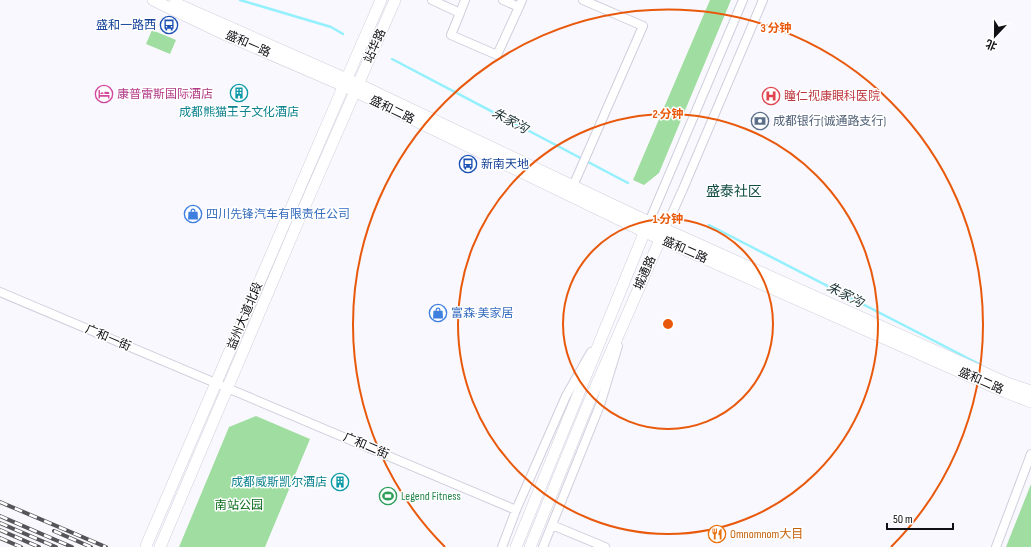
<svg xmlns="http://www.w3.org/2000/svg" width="1031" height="547" font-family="'Sofia Sans Condensed','Noto Sans SC',sans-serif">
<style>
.green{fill:#a0dda0}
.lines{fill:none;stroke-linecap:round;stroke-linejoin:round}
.stream{stroke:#94f0fd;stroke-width:2.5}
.minor-casing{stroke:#cfcedc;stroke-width:10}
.major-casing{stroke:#cfcedc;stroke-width:12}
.minor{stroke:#fff;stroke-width:8}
.major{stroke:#fff;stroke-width:11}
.rail-casing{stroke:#55555a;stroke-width:4}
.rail{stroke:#fff;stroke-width:2.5;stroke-dasharray:8;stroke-linecap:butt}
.ring{fill:none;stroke:#e8590c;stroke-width:2}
.labels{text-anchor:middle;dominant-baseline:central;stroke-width:3;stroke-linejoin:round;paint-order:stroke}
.transit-label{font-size:12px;fill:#164399;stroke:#fff;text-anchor:end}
.street-label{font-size:12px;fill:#101015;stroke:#fff}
.hotel-label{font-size:12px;fill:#b23c85;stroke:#fff;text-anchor:start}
.health-label{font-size:12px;fill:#be3a42;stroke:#fff;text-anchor:start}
.culture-label{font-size:12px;fill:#0d838f;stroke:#fff}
.service-label{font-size:12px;fill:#4e5e75;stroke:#fff;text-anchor:start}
.shop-label{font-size:12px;fill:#366cbe;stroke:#fff;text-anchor:start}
.leisure-label{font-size:12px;fill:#27864d;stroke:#fff;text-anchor:start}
.park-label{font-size:12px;fill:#086a19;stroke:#fff}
.food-label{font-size:12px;fill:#c56008;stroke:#fff;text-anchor:start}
.water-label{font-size:13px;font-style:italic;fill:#203639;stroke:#fff}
.quarter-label{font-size:14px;fill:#104c44;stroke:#fff}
.centre{fill:#e8590c;stroke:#fff;stroke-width:2}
.ring-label{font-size:12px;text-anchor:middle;font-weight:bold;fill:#e8590c;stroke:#fff;stroke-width:3;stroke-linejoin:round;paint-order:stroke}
</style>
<rect width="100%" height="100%" fill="#f9f8fe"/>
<path class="green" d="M 710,0 L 731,0 L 659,173 L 644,185 L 633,180 Z
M 152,30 L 176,40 L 170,54 L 146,44 Z
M 256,416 L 310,439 L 265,547 L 179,547 L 229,427 Z
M 1031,484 L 1031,547 L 1006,547 Z"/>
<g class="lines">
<path class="stream" d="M 240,0 L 331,27 L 343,34
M 392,59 L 628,183
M 709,225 L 981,365"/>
<defs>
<path id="minor" d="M 432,0 L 460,13 L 451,35 L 497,55 L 519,7
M 503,0 L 519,7 L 522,0
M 460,13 L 465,0
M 573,186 L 643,26 L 583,0
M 649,222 L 743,0
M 665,229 L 683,189 L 763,0
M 0,292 L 516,510
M 552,525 L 605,547
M 502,547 L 516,510 L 566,396 L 591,352
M 543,547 L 600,405 L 618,346
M 996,547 L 1031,454"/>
<path id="major" d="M 153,0 L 226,35 L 344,86 L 645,232 L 1005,392 L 1031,402
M 175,3 L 358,84 L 649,222 L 1007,383 L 1031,391
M 146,546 L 347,78 L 381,0
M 160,547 L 297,224 L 395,0
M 516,547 L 647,226
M 530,547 L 586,409 L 663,233"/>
</defs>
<use href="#minor" class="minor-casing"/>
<use href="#major" class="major-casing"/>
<use href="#minor" class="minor"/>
<use href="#major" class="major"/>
<defs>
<path id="rail" d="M 0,502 L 106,547
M 0,516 L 72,547
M 0,523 L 56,547
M 0,530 L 39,547
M 54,531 L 91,547
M 0,538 L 21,547"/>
</defs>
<use href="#rail" class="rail-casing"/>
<use href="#rail" class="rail"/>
</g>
<g class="ring">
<circle cx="668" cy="324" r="105"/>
<circle cx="668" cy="324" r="210"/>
<path d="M445 547A315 315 0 1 1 891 547"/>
</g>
<defs>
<symbol id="bus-ring" viewBox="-11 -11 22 22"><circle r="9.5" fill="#fff" stroke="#1a4fb4" stroke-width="1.5"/><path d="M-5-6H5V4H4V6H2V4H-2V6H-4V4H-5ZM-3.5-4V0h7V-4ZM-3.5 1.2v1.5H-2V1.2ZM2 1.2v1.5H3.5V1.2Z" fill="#1a4fb4"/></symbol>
<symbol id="building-ring" viewBox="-11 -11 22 22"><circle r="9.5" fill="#fff" stroke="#0f9aa8" stroke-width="1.5"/><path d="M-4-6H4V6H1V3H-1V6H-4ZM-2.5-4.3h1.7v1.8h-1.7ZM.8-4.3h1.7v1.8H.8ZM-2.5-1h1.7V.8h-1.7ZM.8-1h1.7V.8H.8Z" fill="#0f9aa8"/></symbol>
<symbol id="hotel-ring" viewBox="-11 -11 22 22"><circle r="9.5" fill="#fff" stroke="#d1479c" stroke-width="1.5"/><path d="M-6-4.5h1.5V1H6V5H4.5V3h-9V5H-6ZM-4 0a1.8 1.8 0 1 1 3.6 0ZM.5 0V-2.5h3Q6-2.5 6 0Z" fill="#d1479c"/></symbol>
<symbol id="hospital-ring" viewBox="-11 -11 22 22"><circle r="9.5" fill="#fff" stroke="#e0444e" stroke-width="1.5"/><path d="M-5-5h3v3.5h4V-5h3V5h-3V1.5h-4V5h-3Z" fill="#e0444e"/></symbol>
<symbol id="bank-ring" viewBox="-11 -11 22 22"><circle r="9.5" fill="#fff" stroke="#5c6f8a" stroke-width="1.5"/><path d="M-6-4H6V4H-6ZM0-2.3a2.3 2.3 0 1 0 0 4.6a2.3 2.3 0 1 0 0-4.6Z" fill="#5c6f8a"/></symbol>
<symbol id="shop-ring" viewBox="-11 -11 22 22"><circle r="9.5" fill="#fff" stroke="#3f7fe0" stroke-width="1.5"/><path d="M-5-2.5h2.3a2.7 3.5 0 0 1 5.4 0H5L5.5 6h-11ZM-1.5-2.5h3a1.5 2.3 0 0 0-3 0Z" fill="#3f7fe0"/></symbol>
<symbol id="stadium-ring" viewBox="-11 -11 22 22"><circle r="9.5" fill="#fff" stroke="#2e9e5b" stroke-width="1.5"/><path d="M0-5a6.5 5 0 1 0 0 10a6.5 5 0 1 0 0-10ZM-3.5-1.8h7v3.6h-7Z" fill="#2e9e5b"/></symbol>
<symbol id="restaurant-ring" viewBox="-11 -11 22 22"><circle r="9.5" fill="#fff" stroke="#e8710a" stroke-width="1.5"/><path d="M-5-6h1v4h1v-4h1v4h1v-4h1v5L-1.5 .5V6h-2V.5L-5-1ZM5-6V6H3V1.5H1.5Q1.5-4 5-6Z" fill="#e8710a"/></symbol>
</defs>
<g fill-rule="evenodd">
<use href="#bus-ring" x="159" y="15" width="20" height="20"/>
<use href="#building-ring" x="229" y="83" width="20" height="20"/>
<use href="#hotel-ring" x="94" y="84" width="20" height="20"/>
<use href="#hospital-ring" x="761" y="86" width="20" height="20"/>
<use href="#bank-ring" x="750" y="111" width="20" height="20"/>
<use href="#bus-ring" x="458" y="154" width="20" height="20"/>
<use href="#shop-ring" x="183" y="204" width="20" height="20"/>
<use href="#shop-ring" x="428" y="303" width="20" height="20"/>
<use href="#building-ring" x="330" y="472" width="20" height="20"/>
<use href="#stadium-ring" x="378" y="486" width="20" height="20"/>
<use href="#restaurant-ring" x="707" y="524" width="20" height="20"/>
</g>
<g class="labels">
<g class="transit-label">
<text x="156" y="25">盛和一路西</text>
<text x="481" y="164" text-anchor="start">新南天地</text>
</g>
<g class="street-label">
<text transform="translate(248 44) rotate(24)">盛和一路</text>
<text transform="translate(375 46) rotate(-66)">站华路</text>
<text transform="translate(392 110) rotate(26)">盛和二路</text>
<text transform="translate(685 250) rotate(24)">盛和二路</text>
<text transform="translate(645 273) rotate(-66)">城通路</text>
<text transform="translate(245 316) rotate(-67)">益州大道北段</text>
<text transform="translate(108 338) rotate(23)">广和一街</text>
<text transform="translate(981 381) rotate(24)">盛和二路</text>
<text transform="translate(366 446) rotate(23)">广和二街</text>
</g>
<g class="hotel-label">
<text x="117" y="94">康普雷斯国际酒店</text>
</g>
<g class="health-label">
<text x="784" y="96">瞳仁视康眼科医院</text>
</g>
<g class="culture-label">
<text x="239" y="112">成都熊猫王子文化酒店</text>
<text x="327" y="482" text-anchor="end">成都威斯凯尔酒店</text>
</g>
<g class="service-label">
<text x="773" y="121">成都银行(诚通路支行)</text>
</g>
<g class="shop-label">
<text x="206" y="214">四川先锋汽车有限责任公司</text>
<text x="451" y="313">富森·美家居</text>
</g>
<g class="leisure-label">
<text x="401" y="496">Legend Fitness</text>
</g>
<g class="park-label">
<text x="239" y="505">南站公园</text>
</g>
<g class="food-label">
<text x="730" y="534">Omnomnom大目</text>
</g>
<g class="water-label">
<text transform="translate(510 121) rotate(28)">朱家沟</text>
<text transform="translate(845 295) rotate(27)">朱家沟</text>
</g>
<g class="quarter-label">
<text x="734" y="191">盛泰社区</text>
</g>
</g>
<circle cx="668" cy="324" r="6" class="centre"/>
<g class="ring-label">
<text x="776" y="32">3 分钟</text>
<text x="668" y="118">2 分钟</text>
<text x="668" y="223">1 分钟</text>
</g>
<g transform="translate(995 36) rotate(202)" stroke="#ffffff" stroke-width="3" paint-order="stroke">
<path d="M0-3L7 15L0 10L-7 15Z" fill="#101015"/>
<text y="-6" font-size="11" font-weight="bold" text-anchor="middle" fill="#101015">北</text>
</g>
<path d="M887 523v6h66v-6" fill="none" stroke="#101015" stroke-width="2"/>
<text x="893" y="523" font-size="12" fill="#101015" stroke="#ffffff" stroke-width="3" paint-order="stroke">50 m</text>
</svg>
